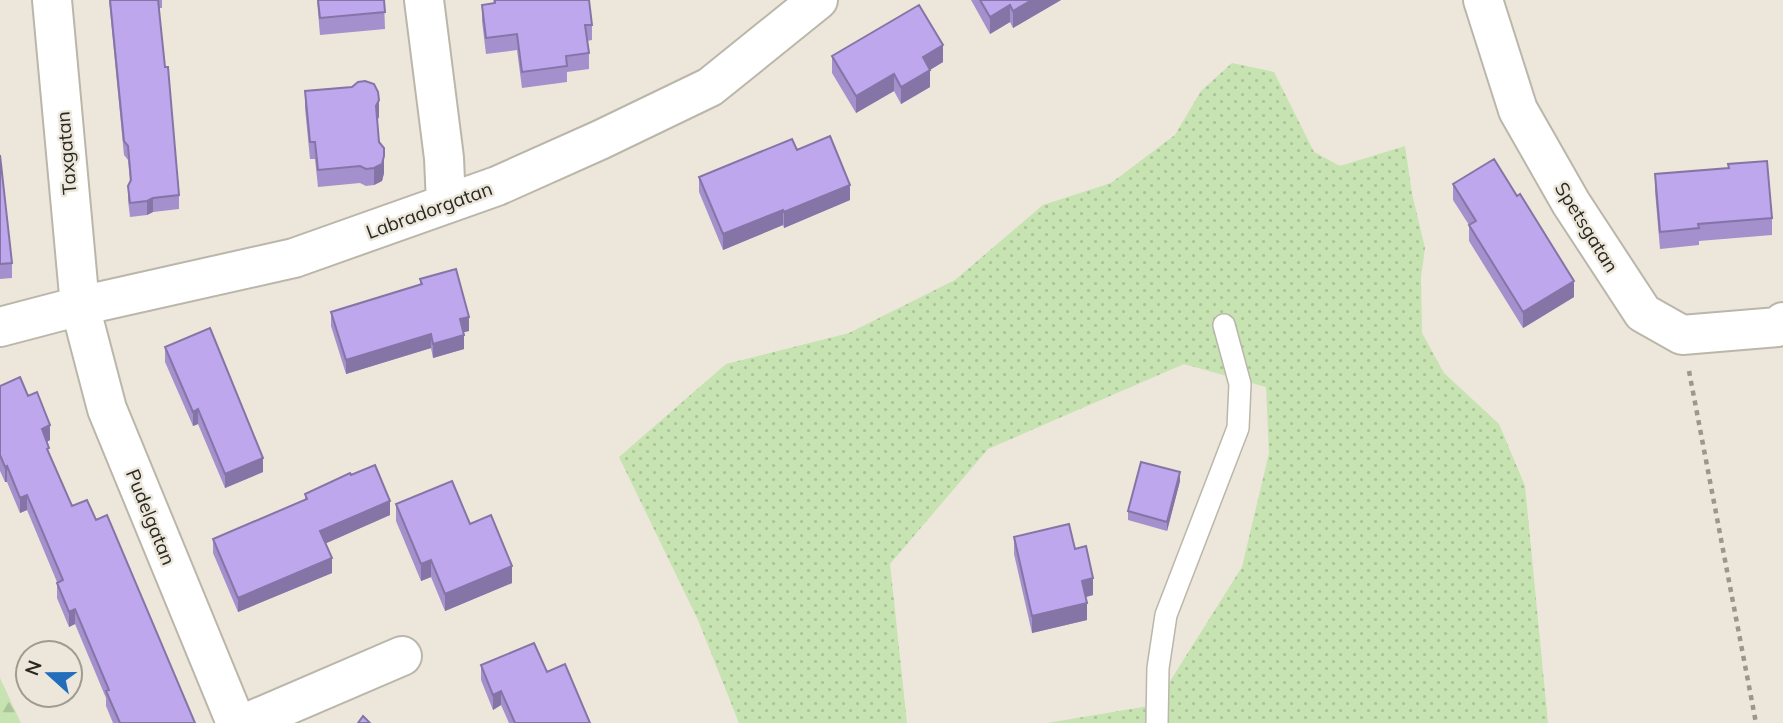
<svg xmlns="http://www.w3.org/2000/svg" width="1783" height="723" font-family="Mulish,sans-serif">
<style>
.grass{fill:url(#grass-dots)}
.forest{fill:url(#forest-firs)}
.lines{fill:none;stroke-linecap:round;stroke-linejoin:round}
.service-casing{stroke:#bbb6aa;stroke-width:24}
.minor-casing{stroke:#bbb6aa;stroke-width:42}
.path{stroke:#9b978e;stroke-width:4.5;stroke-dasharray:5 5;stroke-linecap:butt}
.service{stroke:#fff;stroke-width:21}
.minor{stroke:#fff;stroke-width:38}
.wall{fill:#a390cc}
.shaded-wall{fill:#8575a6}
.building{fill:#bea7ed;stroke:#8575a6;stroke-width:2}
.labels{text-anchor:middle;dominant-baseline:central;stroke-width:5;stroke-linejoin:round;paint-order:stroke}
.street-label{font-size:19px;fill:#292823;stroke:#ece7da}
</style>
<defs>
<pattern id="grass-dots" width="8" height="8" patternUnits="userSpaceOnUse" patternTransform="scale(1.75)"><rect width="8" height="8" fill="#c6e3b1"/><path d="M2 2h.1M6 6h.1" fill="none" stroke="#aac398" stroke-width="1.8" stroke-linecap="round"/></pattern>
<pattern id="forest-firs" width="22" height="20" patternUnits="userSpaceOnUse" patternTransform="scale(1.75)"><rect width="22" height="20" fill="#c6e3b1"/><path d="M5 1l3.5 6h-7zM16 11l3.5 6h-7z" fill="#aac398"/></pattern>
</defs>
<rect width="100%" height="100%" fill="#ece7da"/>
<path class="grass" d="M 1232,63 L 1274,72 L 1314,152 L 1340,166 L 1405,146 L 1412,194 L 1425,248 L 1421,277 L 1422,333 L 1444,373 L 1499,424 L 1525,486 L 1548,723 L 1047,723 L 1155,705 L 1242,567 L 1269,453 L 1266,387 L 1184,364 L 988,449 L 890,564 L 907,723 L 739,723 L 698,620 L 619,457 L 726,364 L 849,333 L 955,280 L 1043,205 L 1111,183 L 1175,135 L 1201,91 Z"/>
<path class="forest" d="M 0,678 L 21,723 L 0,723 Z"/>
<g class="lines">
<defs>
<path id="service" d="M 1157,723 L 1158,668 L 1166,615 L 1238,428 L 1240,384 L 1224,325"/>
<path id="minor" d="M 52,0 L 80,306 L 107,409 L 236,723
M 424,0 L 444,158 L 446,204
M 1483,0 L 1518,110 L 1571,203 L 1643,313 L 1682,335 L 1778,327 L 1783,322
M 0,327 L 80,306 L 294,258 L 497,186 L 600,140 L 710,87 L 818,0
M 246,723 L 402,656"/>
</defs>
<use href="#service" class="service-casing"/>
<use href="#minor" class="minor-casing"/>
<path class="path" d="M 1689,371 L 1756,723"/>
<use href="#service" class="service"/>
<use href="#minor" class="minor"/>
</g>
<path class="wall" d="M 109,0 L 162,0 L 162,8 L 159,8 L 179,195 L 179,209 L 153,212 L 147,215 L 130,217 L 128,200 L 128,186 L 130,182 L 128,160 L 124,155 Z
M 317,0 L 384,0 L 385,29 L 320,35 Z
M 493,0 L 589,0 L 592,25 L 592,40 L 587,41 L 589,53 L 589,69 L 567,72 L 567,82 L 522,88 L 517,50 L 486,54 L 482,21 L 482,5 L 494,3 Z
M 971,0 L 1061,0 L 1013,28 L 1010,22 L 990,34 Z
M 832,56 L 943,62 L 930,70 L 930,87 L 901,104 L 894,91 L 856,113 L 832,73 Z
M 352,87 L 379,117 L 377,120 L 379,142 L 384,173 L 382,181 L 374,185 L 366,186 L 360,183 L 318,187 L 315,159 L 310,159 L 305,108 L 305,91 Z
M 797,150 L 850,200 L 784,228 L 783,225 L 723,250 L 699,192 L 699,177 Z
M 0,155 L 12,263 L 12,278 L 0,279 Z
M 1655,174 L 1772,218 L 1772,235 L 1699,241 L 1699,245 L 1660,249 L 1655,191 Z
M 1453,184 L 1574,297 L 1523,328 L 1469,241 L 1469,225 L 1453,200 Z
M 420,279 L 469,331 L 464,332 L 464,349 L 433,358 L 431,348 L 346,374 L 331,326 L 331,312 L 420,285 Z
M 165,347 L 263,472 L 225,488 L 198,424 L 193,426 L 165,362 Z
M 0,386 L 28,396 L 50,440 L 47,442 L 49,454 L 72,506 L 96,520 L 195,723 L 113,723 L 106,706 L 106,698 L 75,624 L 69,627 L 57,598 L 57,582 L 27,510 L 20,513 L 7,482 L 5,482 L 0,471 Z
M 351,475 L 390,515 L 326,543 L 332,573 L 238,612 L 213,553 L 213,539 L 305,500 L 305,494 Z
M 1180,481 L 1167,531 L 1128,520 L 1128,511 Z
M 396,504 L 470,524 L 512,583 L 445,611 L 431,577 L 421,581 L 396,521 Z
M 1014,537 L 1075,549 L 1093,595 L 1086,597 L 1087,620 L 1032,633 L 1014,554 Z
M 481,665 L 547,672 L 590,723 L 509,723 L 501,705 L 493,710 L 481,680 Z"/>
<path class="shaded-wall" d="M 1032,0 L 1061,0 L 1013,28 L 1013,11 Z
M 1010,5 L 1010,22 L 990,34 L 990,17 Z
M 943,45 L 943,62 L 923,74 L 923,57 Z
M 930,70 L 930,87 L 901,104 L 901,87 Z
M 894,74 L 894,91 L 856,113 L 856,96 Z
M 379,100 L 379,117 L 376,123 L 376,106 Z
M 384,156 L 384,173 L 382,181 L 374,185 L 374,168 Z
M 850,185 L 850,200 L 784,228 L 784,212 Z
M 153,198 L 153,212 L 147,215 L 147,201 Z
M 783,210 L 783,225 L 723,250 L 723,234 Z
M 1574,281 L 1574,297 L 1523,328 L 1523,312 Z
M 469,317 L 469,331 L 460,333 L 460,319 Z
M 431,334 L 431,348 L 346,374 L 346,360 Z
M 464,335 L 464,349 L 433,358 L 433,344 Z
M 198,409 L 198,424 L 193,426 L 193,412 Z
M 50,425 L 50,440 L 42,444 L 42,429 Z
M 263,458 L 263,472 L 225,488 L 225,474 Z
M 7,466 L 7,482 L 5,482 L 5,467 Z
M 1180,472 L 1180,481 L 1167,531 L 1167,522 Z
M 27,495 L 27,510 L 20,513 L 20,498 Z
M 390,501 L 390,515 L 320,546 L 320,531 Z
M 332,558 L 332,573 L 238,612 L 238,598 Z
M 431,560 L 431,577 L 421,581 L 421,564 Z
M 512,566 L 512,583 L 445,611 L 445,594 Z
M 1093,578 L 1093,595 L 1082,598 L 1082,581 Z
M 1087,603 L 1087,620 L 1032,633 L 1032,616 Z
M 75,609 L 75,624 L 69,627 L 69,612 Z
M 501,691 L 501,705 L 493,710 L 493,695 Z"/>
<path class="building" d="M 110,0 L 158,0 L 165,67 L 168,67 L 179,195 L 153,198 L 147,201 L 130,203 L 128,186 L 131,180 L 128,146 L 124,141 Z
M 318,0 L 384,0 L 385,12 L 320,18 Z
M 495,0 L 589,0 L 592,25 L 585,25 L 589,53 L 566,56 L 567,66 L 522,72 L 517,34 L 486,38 L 482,5 L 495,3 Z
M 980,0 L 1032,0 L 1013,11 L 1010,5 L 990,17 Z
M 919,5 L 943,45 L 923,57 L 930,70 L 901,87 L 894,74 L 856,96 L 832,56 Z
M 365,81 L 374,84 L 378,92 L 379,100 L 376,106 L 379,142 L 384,148 L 384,156 L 382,164 L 374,168 L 366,169 L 360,166 L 318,170 L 315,142 L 310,142 L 305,91 L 352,87 L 358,82 Z
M 830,136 L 850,185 L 784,212 L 783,210 L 723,234 L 699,177 L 792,139 L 797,150 Z
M 0,155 L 12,263 L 0,264 Z
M 1494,159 L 1517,196 L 1520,194 L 1574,281 L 1523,312 L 1469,225 L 1476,221 L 1453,184 Z
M 1767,161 L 1772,218 L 1698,224 L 1699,228 L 1660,232 L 1655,174 L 1729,168 L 1728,164 Z
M 456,269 L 469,317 L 460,319 L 464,335 L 433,344 L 431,334 L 346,360 L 331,312 L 422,284 L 420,279 Z
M 210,328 L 263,458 L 225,474 L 198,409 L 193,412 L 165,347 Z
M 20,377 L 28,396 L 37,392 L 50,425 L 42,429 L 49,448 L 47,449 L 72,506 L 87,500 L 96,520 L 107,515 L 195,723 L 120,723 L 106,691 L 109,690 L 75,609 L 69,612 L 57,583 L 63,580 L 27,495 L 20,498 L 7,466 L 5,467 L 0,455 L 0,386 Z
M 1141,462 L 1180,472 L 1167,522 L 1128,511 Z
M 375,465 L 390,501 L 320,531 L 332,558 L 238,598 L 213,539 L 307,499 L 305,494 L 350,473 L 351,475 Z
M 452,481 L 470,524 L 491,515 L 512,566 L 445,594 L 431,560 L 421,564 L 396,504 Z
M 1069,524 L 1075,549 L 1086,546 L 1093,578 L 1082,581 L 1087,603 L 1032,616 L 1014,537 Z
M 534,643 L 547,672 L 565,664 L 590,723 L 515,723 L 501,691 L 493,695 L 481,665 Z
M 363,716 L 370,723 L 358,723 Z"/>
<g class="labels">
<g class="street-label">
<text transform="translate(66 153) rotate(-95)">Taxgatan</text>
<text transform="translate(429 210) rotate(-20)">Labradorgatan</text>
<text transform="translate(1587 227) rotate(58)">Spetsgatan</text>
<text transform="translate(151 517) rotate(68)">Pudelgatan</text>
</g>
</g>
<g transform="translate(49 674) rotate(291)"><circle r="33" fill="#ece7da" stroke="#9e9b91" stroke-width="2"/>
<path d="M0-5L12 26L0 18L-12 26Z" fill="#236dbd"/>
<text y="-10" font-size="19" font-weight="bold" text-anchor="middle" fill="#292823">N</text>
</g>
</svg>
